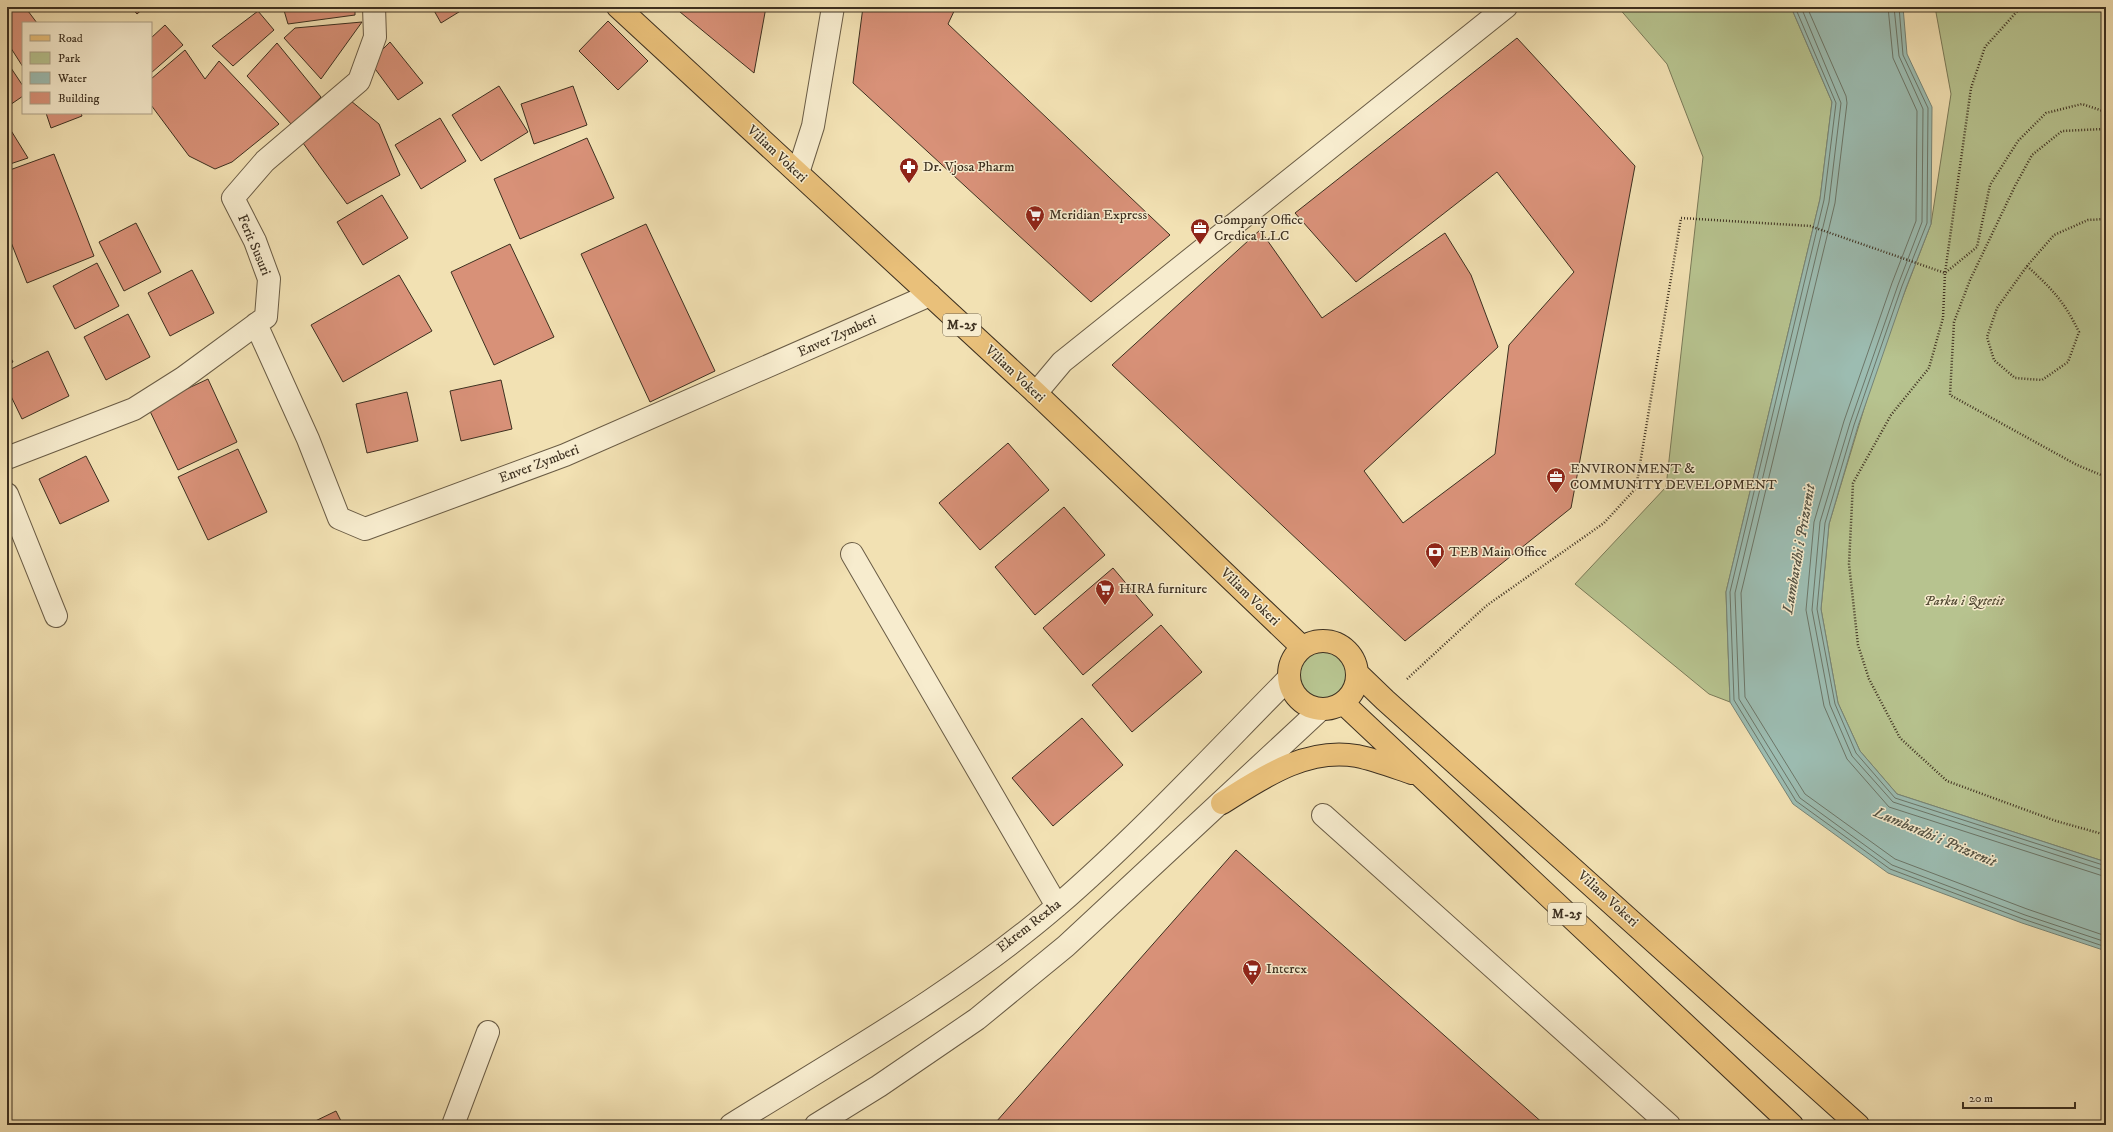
<svg xmlns="http://www.w3.org/2000/svg" width="2113" height="1132" font-family="'IM FELL DW Pica',serif">
<style>
.green{fill:#b7c38f;stroke:#7a7a58}
.water{fill:#9cbcb1;stroke:#768477}
.lines{fill:none;stroke-linecap:round;stroke-linejoin:round}
.shore{stroke:#6c7668;stroke-width:1}
.building{fill:#d89178;stroke:#3d3020}
.minor-casing{stroke:#6a5c45;stroke-width:24}
.major-casing{stroke:#3d3020;stroke-width:24}
.path{stroke:#3d3020;stroke-width:2.5;stroke-dasharray:1 2;stroke-linecap:butt}
.minor{stroke:#f7ecce;stroke-width:22}
.major{stroke:#e9c07a;stroke-width:22}
.labels{text-anchor:middle;dominant-baseline:central;stroke-width:3;stroke-linejoin:round;paint-order:stroke}
.shield{fill:#f7ecce;stroke:#756854;stroke-width:1}
.shield-label{font-size:13px;font-weight:bold;fill:#3d3020}
.street-label{font-size:14px;fill:#3d3020;stroke:#f7ecce}
.poi-label{font-size:14px;fill:#3d3020;stroke:#f7ecce;text-anchor:start}
.park-label{font-size:14px;font-style:italic;fill:#554d36;stroke:#f7ecce}
.water-label{font-size:15px;font-style:italic;fill:#555344;stroke:#f7ecce}
</style>
<rect width="100%" height="100%" fill="#f2e1b3"/>
<filter id="stains"><feTurbulence type="fractalNoise" baseFrequency=".005" numOctaves="4"/><feColorMatrix values="0 0 0 0 .2 0 0 0 0 .09 0 0 0 0 .02 0 0 0 .5 -.17"/></filter>
<radialGradient id="worn" r=".72"><stop offset=".6" stop-color="#630" stop-opacity="0"/><stop offset="1" stop-color="#630" stop-opacity=".3"/></radialGradient>
<path class="green" d="M 1618,7 L 1791,7 L 1832,102 L 1820,199 L 1726,592 L 1730,702 L 1709,694 L 1575,584 L 1666,487 L 1703,157 L 1667,64 Z
M 1935,7 L 2106,7 L 2106,862 L 1897,794 L 1860,751 L 1838,703 L 1821,609 L 1829,524 L 1880,356 L 1931,224 L 1951,94 Z
M1295 675a29 29 0 1 1 58 0a29 29 0 1 1-58 0Z"/>
<path class="water" d="M 1791,7 L 1903,7 L 1907,54 L 1932,107 L 1931,224 L 1906,288 L 1858,426 L 1829,524 L 1821,609 L 1838,703 L 1860,751 L 1897,794 L 2106,862 L 2106,951 L 2022,923 L 1888,873 L 1793,804 L 1730,702 L 1726,592 L 1820,199 L 1832,102 Z"/>
<g class="lines">
<path class="shore" d="M 1795,7 L 1836,103 L 1824,200 L 1730,592 L 1734,700 L 1796,801 L 1890,869 L 2023,919 L 2106,947
M 1801,7 L 1841,103 L 1829,202 L 1735,593 L 1739,699 L 1800,798 L 1892,865 L 2025,915 L 2106,942
M 1807,7 L 1846,96 L 1847,103 L 1835,203 L 1741,593 L 1745,697 L 1805,794 L 1895,859 L 2027,909 L 2106,936
M 1888,7 L 1893,58 L 1917,111 L 1916,221 L 1892,283 L 1844,421 L 1814,522 L 1806,610 L 1824,706 L 1847,759 L 1889,807 L 2106,877
M 1894,7 L 1899,56 L 1923,109 L 1922,222 L 1898,285 L 1850,423 L 1820,522 L 1812,610 L 1830,705 L 1852,756 L 1893,802 L 2106,871
M 1899,7 L 1903,55 L 1928,108 L 1927,223 L 1902,286 L 1854,425 L 1825,523 L 1817,609 L 1835,704 L 1856,753 L 1895,798 L 2106,866"/>
</g>
<path class="building" d="M 7,7 L 25,7 L 37,23 L 23,23 L 23,67 L 7,42 Z
M 131,7 L 145,7 L 137,14 Z
M 283,7 L 355,7 L 355,15 L 288,24 Z
M 432,7 L 467,7 L 441,23 Z
M 519,7 L 527,7 L 523,11 Z
M 674,7 L 766,7 L 754,73 Z
M 863,7 L 956,7 L 948,24 L 1170,235 L 1091,302 L 853,83 Z
M 258,11 L 274,30 L 233,66 L 212,46 Z
M 608,21 L 648,61 L 618,90 L 579,51 Z
M 362,22 L 321,79 L 284,38 L 295,28 Z
M 165,25 L 183,45 L 151,73 L 151,38 Z
M 1517,38 L 1635,166 L 1571,508 L 1405,641 L 1112,365 L 1260,230 L 1322,318 L 1445,233 L 1471,275 L 1498,347 L 1364,471 L 1403,523 L 1495,454 L 1509,345 L 1574,272 L 1497,172 L 1356,282 L 1295,213 Z
M 390,42 L 423,83 L 398,100 L 370,62 Z
M 277,43 L 321,97 L 292,125 L 247,76 Z
M 185,50 L 205,79 L 219,61 L 279,124 L 232,162 L 215,169 L 189,156 L 151,105 L 151,79 Z
M 7,62 L 23,86 L 23,96 L 7,107 Z
M 499,86 L 528,132 L 481,161 L 452,115 Z
M 573,86 L 587,125 L 534,144 L 521,104 Z
M 351,101 L 379,124 L 400,175 L 347,204 L 303,143 Z
M 46,113 L 81,113 L 82,116 L 51,128 Z
M 440,118 L 466,161 L 421,189 L 395,145 Z
M 7,124 L 28,158 L 7,165 Z
M 587,138 L 614,198 L 520,239 L 494,179 Z
M 54,154 L 94,256 L 27,283 L 7,232 L 7,171 Z
M 382,195 L 408,238 L 363,265 L 337,222 Z
M 136,223 L 161,272 L 124,291 L 99,242 Z
M 646,224 L 715,371 L 650,402 L 581,254 Z
M 510,244 L 554,337 L 494,365 L 451,272 Z
M 97,263 L 119,306 L 75,329 L 53,286 Z
M 192,270 L 214,313 L 170,336 L 148,293 Z
M 399,275 L 432,331 L 343,382 L 311,325 Z
M 128,314 L 150,357 L 106,380 L 84,337 Z
M 7,351 L 13,362 L 7,365 Z
M 48,351 L 69,396 L 22,419 L 7,388 L 7,371 Z
M 208,379 L 237,442 L 178,470 L 148,407 Z
M 501,380 L 512,429 L 461,441 L 450,391 Z
M 407,392 L 418,441 L 367,453 L 356,404 Z
M 1008,443 L 1049,490 L 980,550 L 939,503 Z
M 238,449 L 267,512 L 208,540 L 178,477 Z
M 86,456 L 109,501 L 60,524 L 39,479 Z
M 1064,507 L 1105,555 L 1035,615 L 995,567 Z
M 1113,568 L 1153,615 L 1083,675 L 1043,628 Z
M 1161,625 L 1202,672 L 1132,732 L 1092,685 Z
M 1082,718 L 1123,765 L 1053,826 L 1012,778 Z
M 1236,850 L 1545,1125 L 999,1125 L 996,1122 Z
M 336,1111 L 343,1125 L 307,1125 Z"/>
<g class="lines">
<defs>
<path id="minor" d="M 798,173 L 813,126 L 833,7
M 256,324 L 308,439 L 339,518 L 365,529 L 565,455 L 930,295
M 1036,393 L 1062,362 L 1506,7
M 7,458 L 134,409 L 183,378 L 266,317 L 269,279 L 255,241 L 233,198 L 265,161 L 359,81 L 375,37 L 374,7
M 7,494 L 56,616
M 852,554 L 1057,906
M 1323,815 L 1669,1125
M 453,1125 L 488,1032
M 731,1125 C 842,1056 958,991 1057,906 C 1139,835 1213,755 1289,678
M 816,1125 L 879,1086 L 977,1019 L 1066,946 L 1321,709"/>
<path id="major" d="M 618,7 L 1036,393 L 1302,647
M1289 675a34 34 0 1 1 68 0a34 34 0 1 1-68 0Z
M 1358,674 L 1385,700 L 1858,1125
M 1343,703 L 1792,1125
M 1222,803 C 1262,778 1306,747 1357,756 C 1376,760 1394,767 1412,773"/>
</defs>
<use href="#minor" class="minor-casing"/>
<use href="#major" class="major-casing"/>
<path class="path" d="M 2021,7 L 1985,47 L 1971,88 L 1945,273 L 1943,318 L 1929,368 L 1891,415 L 1853,483 L 1849,564 L 1858,645 L 1869,679 L 1900,738 L 1947,781 L 2056,821 L 2106,835
M 2106,130 L 2103,129 L 2062,131 L 2032,155 L 2015,186 L 1970,280 L 1954,322 L 1950,395 L 2077,465 L 2106,477
M 2027,266 C 2052,289 2064,301 2079,332 L 2068,362 L 2042,380 L 2015,378 L 1994,360 L 1987,337 L 1997,308 L 2027,266 L 2054,235 L 2088,220 L 2106,219
M 1407,679 L 1486,606 L 1604,523 L 1636,488 L 1681,218 L 1810,226 L 1945,273 L 1977,247 L 1990,185 L 2018,141 L 2046,113 L 2082,104 L 2106,112"/>
<use href="#minor" class="minor"/>
<use href="#major" class="major"/>
</g>
<defs>
<symbol id="pharmacy-pin" viewBox="-11 -11 22 30"><path d="M0 17L-7.5 6A9.5 9.5 0 1 1 7.5 6Z" fill="#8f2418" stroke="#f7ecce"/><path d="M-2-6h4v4h4v4h-4v4h-4v-4h-4v-4h4Z" fill="#fff"/></symbol>
<symbol id="supermarket-pin" viewBox="-11 -11 22 30"><path d="M0 17L-7.5 6A9.5 9.5 0 1 1 7.5 6Z" fill="#8f2418" stroke="#f7ecce"/><path d="M-6-5.5h2.5l.6 2H6L4.5 2H-2.5L-4.4-4H-6ZM-1.5 3.2a1.3 1.3 0 1 0 .1 0ZM3 3.2a1.3 1.3 0 1 0 .1 0Z" fill="#fff"/></symbol>
<symbol id="office-pin" viewBox="-11 -11 22 30"><path d="M0 17L-7.5 6A9.5 9.5 0 1 1 7.5 6Z" fill="#8f2418" stroke="#f7ecce"/><path d="M-6-3h4V-5.5h4V-3h4V5H-6ZM-1-4.5V-3h2v-1.5ZM-6 0V1H6V0Z" fill="#fff"/></symbol>
<symbol id="bank-pin" viewBox="-11 -11 22 30"><path d="M0 17L-7.5 6A9.5 9.5 0 1 1 7.5 6Z" fill="#8f2418" stroke="#f7ecce"/><path d="M-6-4H6V4H-6ZM0-2.3a2.3 2.3 0 1 0 0 4.6a2.3 2.3 0 1 0 0-4.6Z" fill="#fff"/></symbol>
</defs>
<g fill-rule="evenodd">
<use href="#pharmacy-pin" x="898" y="156" width="22" height="30"/>
<use href="#supermarket-pin" x="1024" y="204" width="22" height="30"/>
<use href="#office-pin" x="1189" y="217" width="22" height="30"/>
<use href="#office-pin" x="1545" y="466" width="22" height="30"/>
<use href="#bank-pin" x="1424" y="541" width="22" height="30"/>
<use href="#supermarket-pin" x="1094" y="578" width="22" height="30"/>
<use href="#supermarket-pin" x="1241" y="958" width="22" height="30"/>
</g>
<g class="labels">
<g class="shield">
<rect x="943" y="314" width="38" height="22" rx="3"/>
<rect x="1548" y="903" width="38" height="22" rx="3"/>
</g>
<g class="shield-label">
<text x="962" y="325">M-25</text>
<text x="1567" y="914">M-25</text>
</g>
<g class="street-label">
<text transform="translate(777 154) rotate(43)">Viliam Vokeri</text>
<text transform="translate(254 245) rotate(67)">Ferit Susuri</text>
<text transform="translate(837 336) rotate(-24)">Enver Zymberi</text>
<text transform="translate(1015 374) rotate(43)">Viliam Vokeri</text>
<text transform="translate(539 464) rotate(-21)">Enver Zymberi</text>
<text transform="translate(1250 597) rotate(44)">Viliam Vokeri</text>
<text transform="translate(1608 899) rotate(42)">Viliam Vokeri</text>
<text transform="translate(1029 926) rotate(-38)">Ekrem Rexha</text>
</g>
<g class="poi-label">
<text x="923" y="167">Dr. Vjosa Pharm</text>
<text x="1049" y="215">Meridian Express</text>
<text x="1214" y="220">Company Office<tspan x="1214" dy="16">Credica LLC</tspan></text>
<text x="1570" y="469">ENVIRONMENT &amp;<tspan x="1570" dy="16">COMMUNITY DEVELOPMENT</tspan></text>
<text x="1449" y="552">TEB Main Office</text>
<text x="1119" y="589">HIRA furniture</text>
<text x="1266" y="969">Interex</text>
</g>
<g class="park-label">
<text x="1964" y="601">Parku i Qytetit</text>
</g>
<g class="water-label">
<text transform="translate(1799 549) rotate(-80)">Lumbardhi i Prizrenit</text>
<text transform="translate(1935 837) rotate(23)">Lumbardhi i Prizrenit</text>
</g>
</g>
<rect width="2113" height="1132" fill="none" stroke="#f2e1b3" stroke-width="24"/>
<rect x="8" y="8" width="2097" height="1116" fill="none" stroke="#3d3020" stroke-width="2"/>
<rect x="12" y="12" width="2089" height="1108" fill="none" stroke="#3d3020"/>
<rect x="22" y="22" width="130" height="92" fill="#f7ecce" stroke="#ada188"/>
<rect x="30" y="35" width="20" height="6" fill="#e9c07a" stroke="#ada188"/>
<text x="58" y="42" font-size="12" fill="#3d3020">Road</text>
<rect x="30" y="52" width="20" height="12" fill="#b7c38f" stroke="#ada188"/>
<text x="58" y="62" font-size="12" fill="#3d3020">Park</text>
<rect x="30" y="72" width="20" height="12" fill="#9cbcb1" stroke="#ada188"/>
<text x="58" y="82" font-size="12" fill="#3d3020">Water</text>
<rect x="30" y="92" width="20" height="12" fill="#d89178" stroke="#ada188"/>
<text x="58" y="102" font-size="12" fill="#3d3020">Building</text>
<path d="M1963 1102v6h112v-6" fill="none" stroke="#3d3020" stroke-width="2"/>
<text x="1969" y="1102" font-size="12" fill="#3d3020" stroke="#f7ecce" stroke-width="3" paint-order="stroke">20 m</text>
<rect width="100%" height="100%" filter="url(#stains)"/>
<rect width="100%" height="100%" fill="url(#worn)"/>
</svg>
